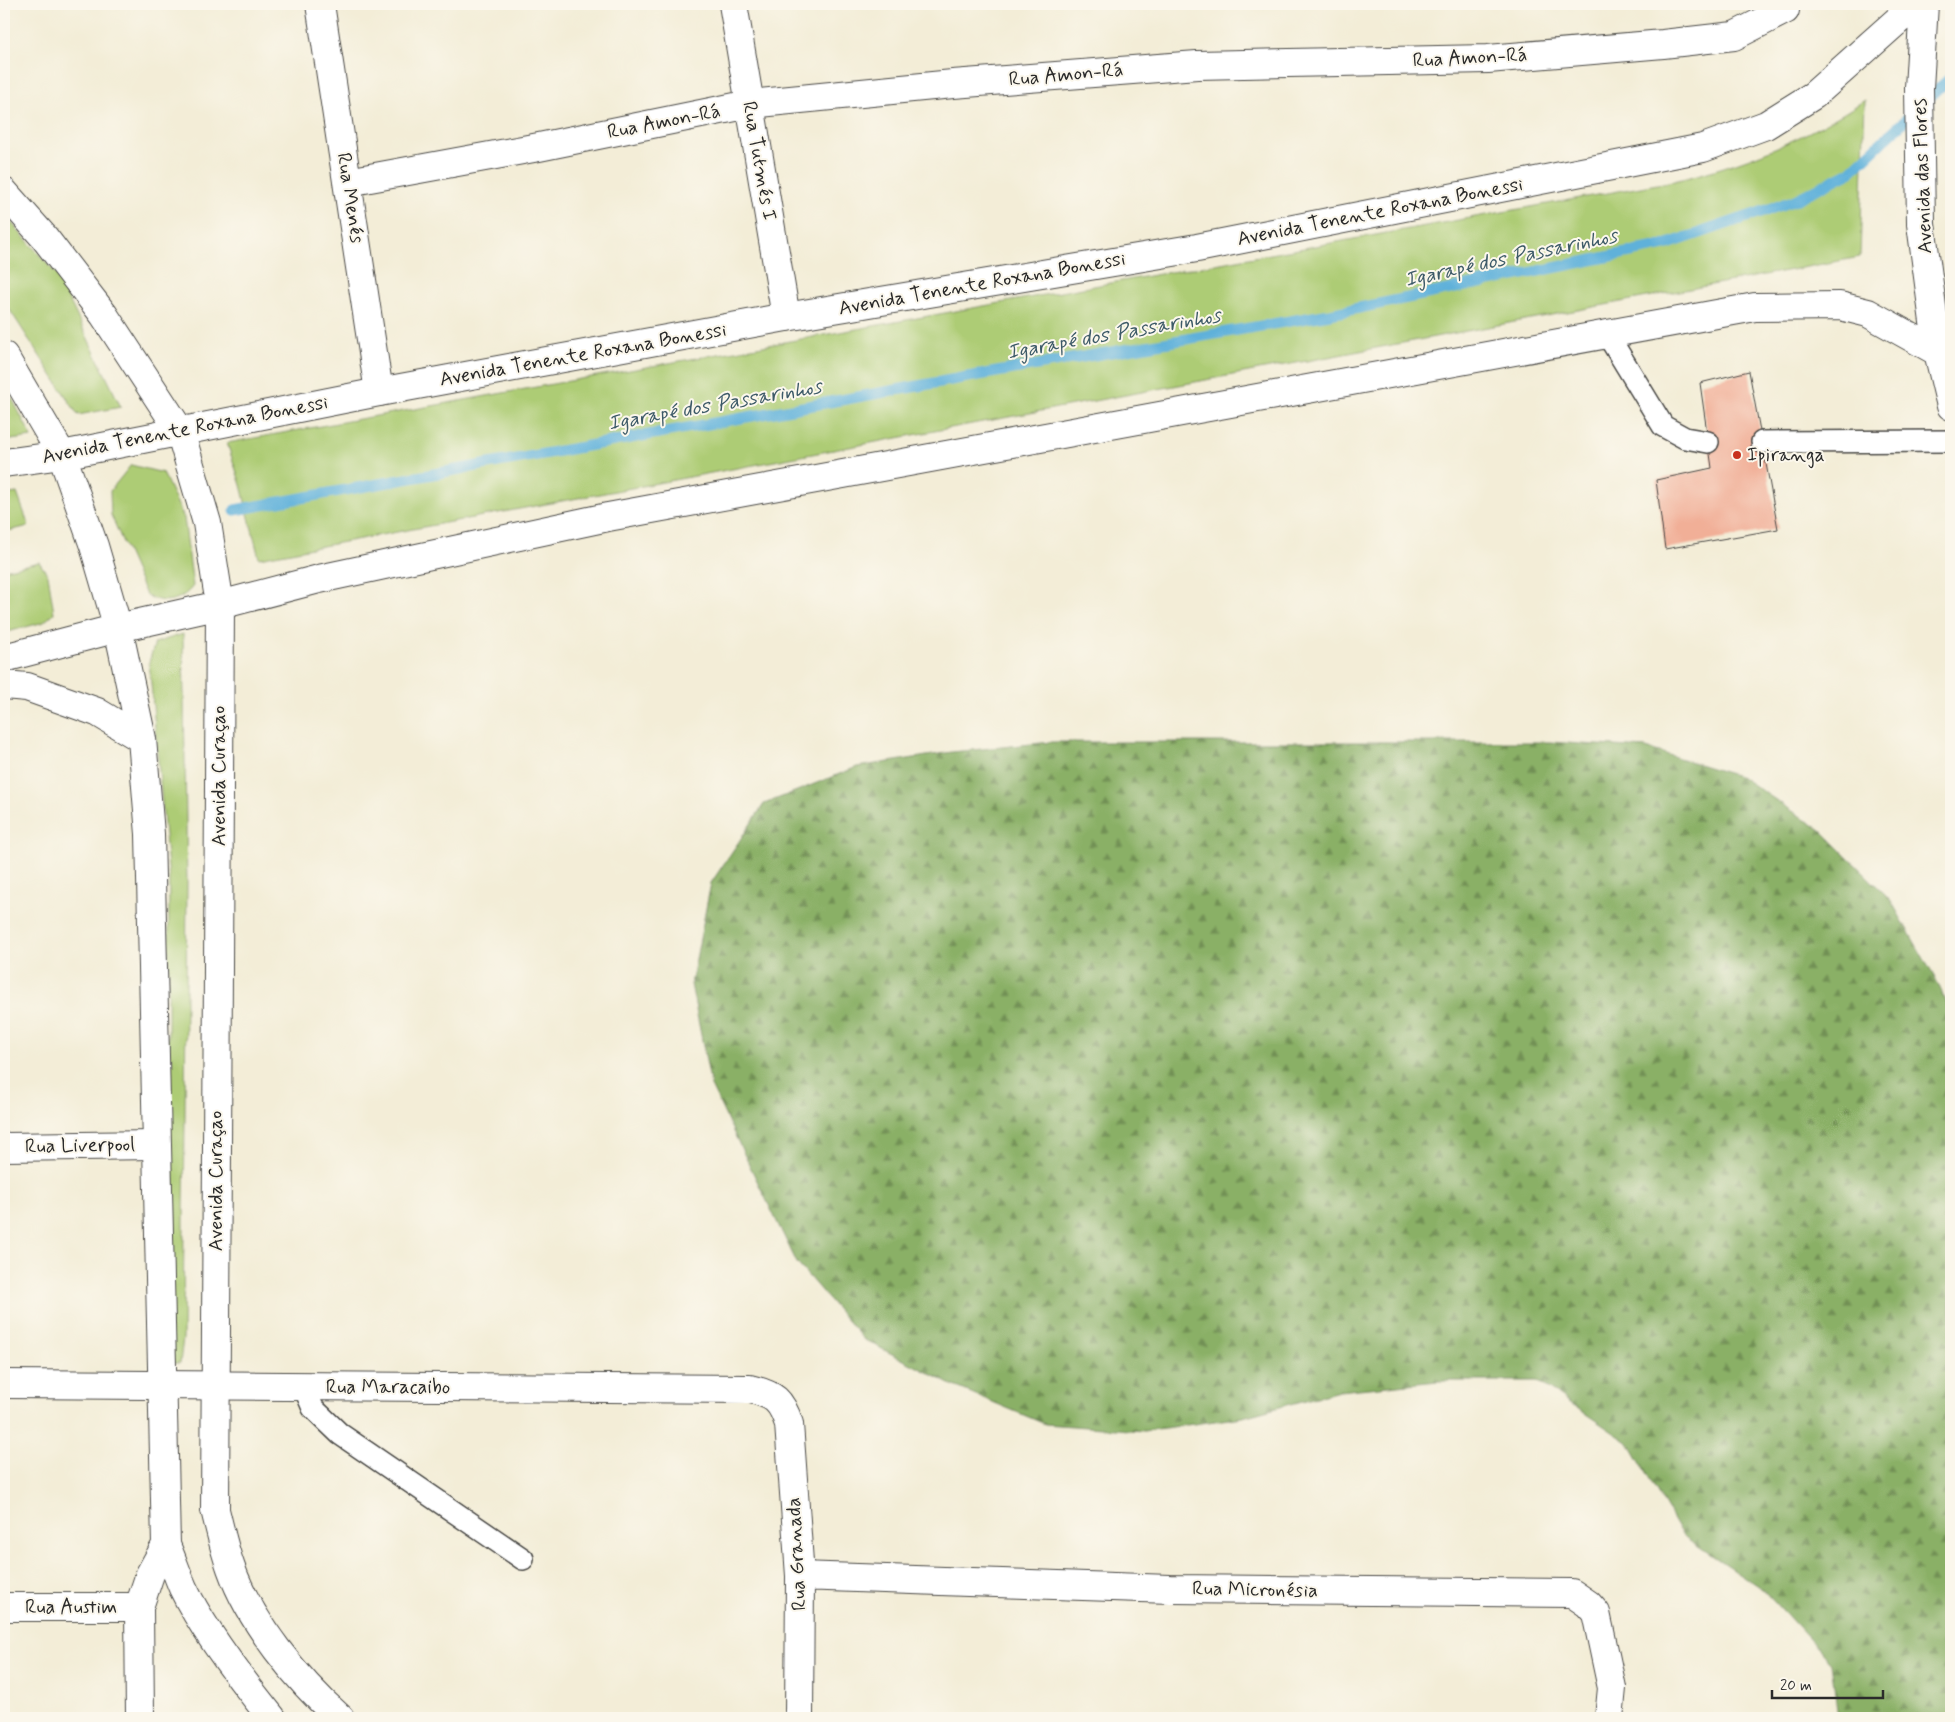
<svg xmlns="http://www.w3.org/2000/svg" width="1955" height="1722" font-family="Mynerve,sans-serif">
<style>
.grass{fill:#adcc74;stroke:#6c7c50}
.forest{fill:url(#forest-firs);stroke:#5a6e48}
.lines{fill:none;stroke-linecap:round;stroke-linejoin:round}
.stream{stroke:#5fb1da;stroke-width:11}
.building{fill:#f1af97}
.lane-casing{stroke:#494845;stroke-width:24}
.street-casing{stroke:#494845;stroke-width:30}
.secondary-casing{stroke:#494845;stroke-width:30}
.lane{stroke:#fff;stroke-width:21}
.street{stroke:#fff;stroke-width:28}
.secondary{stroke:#fff;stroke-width:28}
.poi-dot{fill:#c8321e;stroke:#fbf7ec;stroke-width:2}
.labels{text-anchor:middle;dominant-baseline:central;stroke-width:4;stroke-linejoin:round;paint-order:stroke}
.street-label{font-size:20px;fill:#2b2b2b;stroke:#fbf7ec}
.poi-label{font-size:20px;fill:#2b2b2b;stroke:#fbf7ec;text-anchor:start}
.water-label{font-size:21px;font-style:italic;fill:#3d5a68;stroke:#fbf7ec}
</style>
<defs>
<pattern id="forest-firs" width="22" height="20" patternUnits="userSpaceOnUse" patternTransform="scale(1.25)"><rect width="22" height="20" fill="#8ab066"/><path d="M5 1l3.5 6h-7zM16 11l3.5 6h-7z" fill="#718f54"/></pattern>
</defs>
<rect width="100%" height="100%" fill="#fbf7ec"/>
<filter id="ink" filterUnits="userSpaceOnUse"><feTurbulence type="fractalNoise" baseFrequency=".02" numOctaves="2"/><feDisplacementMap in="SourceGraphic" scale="10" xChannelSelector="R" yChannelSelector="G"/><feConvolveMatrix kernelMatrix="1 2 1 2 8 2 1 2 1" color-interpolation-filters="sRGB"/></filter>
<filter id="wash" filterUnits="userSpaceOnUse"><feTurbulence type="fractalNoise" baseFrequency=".0096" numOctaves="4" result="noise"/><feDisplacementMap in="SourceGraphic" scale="20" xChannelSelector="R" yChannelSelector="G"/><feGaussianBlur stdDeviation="1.12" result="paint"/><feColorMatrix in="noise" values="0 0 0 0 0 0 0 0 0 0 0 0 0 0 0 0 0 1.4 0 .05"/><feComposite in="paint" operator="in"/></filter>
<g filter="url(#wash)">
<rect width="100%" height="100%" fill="#f3edd7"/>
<path class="grass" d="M 1865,100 L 1860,257 L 259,558 L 241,485 L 227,443 L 1674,181 C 1744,164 1805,139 1865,100 Z
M 4,214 L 57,275 L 121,407 L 78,415 L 4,301 Z
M 4,383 L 32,437 L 4,441 Z
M 131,465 L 163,473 L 184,518 L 193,586 C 181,602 163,605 146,595 L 111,515 L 110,491 Z
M 17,493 L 29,526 L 4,532 L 4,495 Z
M 39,562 L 48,575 L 54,613 L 44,622 L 4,633 L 4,570 Z
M 183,634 L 187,885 L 183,1338 L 180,1363 L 170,1363 L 166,1353 L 169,878 L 149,662 L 155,643 Z"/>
<path class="forest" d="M 1051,742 L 1550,742 L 1646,748 L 1741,777 L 1821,830 L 1890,899 L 1940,987 L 1951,1020 L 1951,1718 L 1838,1718 L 1831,1663 L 1765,1591 L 1682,1535 L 1629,1443 L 1537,1381 L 1438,1381 L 1339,1391 L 1243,1417 L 1144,1431 L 1045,1424 L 952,1385 L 863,1339 L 797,1263 L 711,1086 L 691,984 L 711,883 L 764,804 L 857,767 L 952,752 Z"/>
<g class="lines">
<path class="stream" d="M 235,510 L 962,378 L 1330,314 L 1665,245 L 1793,201 L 1850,172 L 1951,77"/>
</g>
<g id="blocks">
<path class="building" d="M 1749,371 L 1778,529 L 1665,549 L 1656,480 L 1712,468 L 1700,383 Z"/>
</g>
</g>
<g filter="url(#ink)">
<use href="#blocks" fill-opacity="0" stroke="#494845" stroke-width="1"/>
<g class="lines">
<defs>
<path id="lane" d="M 1607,334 L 1663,426 L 1685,438 L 1708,442
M 1762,442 L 1951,441
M 304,1387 L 313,1408 L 340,1434 L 523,1559"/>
<path id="street" d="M 320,4 L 379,392
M 733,4 L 786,317
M 348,182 L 539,147 L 750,104 L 953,84 L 1197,65 L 1488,59 L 1663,44 L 1734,36 L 1785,10
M 4,463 L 62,455
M 4,658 L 118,628
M 4,1147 L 156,1145
M 4,1384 L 750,1389 C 775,1395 781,1400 789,1424 L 800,1576 L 799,1718
M 800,1576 L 1170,1589 L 1572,1593 L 1588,1604 L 1596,1613 L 1612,1688 L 1609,1718
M 4,1607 L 139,1607
M 140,1718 L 139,1607 L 150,1574 L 166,1545"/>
<path id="secondary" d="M 1924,4 L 1919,88 L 1921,224 L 1938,352 L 1951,406
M 4,192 L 44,237 L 104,315 L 180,431 L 207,523 L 220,605 L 215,1510 C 220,1529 224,1549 231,1568 C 250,1622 298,1681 340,1718
M 4,356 L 62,455 L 94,546 L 118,628 L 142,739 L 150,834 L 166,1545 C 172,1559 177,1574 183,1588 C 203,1630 243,1682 272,1718
M 62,455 L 379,392 L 786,317 L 1197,248 L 1703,148 L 1766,125 L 1814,95 L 1916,4
M 118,628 L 220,605 L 319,579 L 608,517 L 1755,307 L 1840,306 L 1868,313 L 1938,352
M 4,685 L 27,687 L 97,712 L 142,739"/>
</defs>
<use href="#lane" class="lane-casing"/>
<use href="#street" class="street-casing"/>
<use href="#secondary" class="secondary-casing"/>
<use href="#lane" class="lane"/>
<use href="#street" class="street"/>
<use href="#secondary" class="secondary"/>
</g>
</g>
<circle class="poi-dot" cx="1737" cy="455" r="5"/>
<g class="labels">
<g class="street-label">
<text transform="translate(1470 58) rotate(-3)">Rua Amon-Rá</text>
<text transform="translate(1066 75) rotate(-5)">Rua Amon-Rá</text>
<text transform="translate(664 122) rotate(-11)">Rua Amon-Rá</text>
<text transform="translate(759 161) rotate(80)">Rua Tutmés I</text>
<text transform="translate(1923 176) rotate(-92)">Avenida das Flores</text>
<text transform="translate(350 198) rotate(81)">Rua Menés</text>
<text transform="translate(1380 212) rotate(-11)">Avenida Tenente Roxana Bonessi</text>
<text transform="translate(982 284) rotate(-10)">Avenida Tenente Roxana Bonessi</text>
<text transform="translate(583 355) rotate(-10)">Avenida Tenente Roxana Bonessi</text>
<text transform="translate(185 430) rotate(-11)">Avenida Tenente Roxana Bonessi</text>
<text transform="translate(219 776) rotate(-90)">Avenida Curaçao</text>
<text transform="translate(80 1146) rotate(-1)">Rua Liverpool</text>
<text transform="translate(216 1181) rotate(-90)">Avenida Curaçao</text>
<text x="388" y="1387">Rua Maracaibo</text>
<text transform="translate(797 1554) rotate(-93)">Rua Granada</text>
<text transform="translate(1255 1590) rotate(1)">Rua Micronésia</text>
<text x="71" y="1607">Rua Austim</text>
</g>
<g class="poi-label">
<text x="1747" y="455">Ipiranga</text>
</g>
<g class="water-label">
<text transform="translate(1511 258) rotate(-12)">Igarapé dos Passarinhos</text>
<text transform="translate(1114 334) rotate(-10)">Igarapé dos Passarinhos</text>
<text transform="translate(715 405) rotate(-10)">Igarapé dos Passarinhos</text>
</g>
</g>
<rect width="1955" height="1722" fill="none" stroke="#fbf7ec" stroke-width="20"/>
<path d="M1772 1690v8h111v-8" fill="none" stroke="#2b2b2b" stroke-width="2.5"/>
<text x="1780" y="1690" font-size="15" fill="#2b2b2b" stroke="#fbf7ec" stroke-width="4" paint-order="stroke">20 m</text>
</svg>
